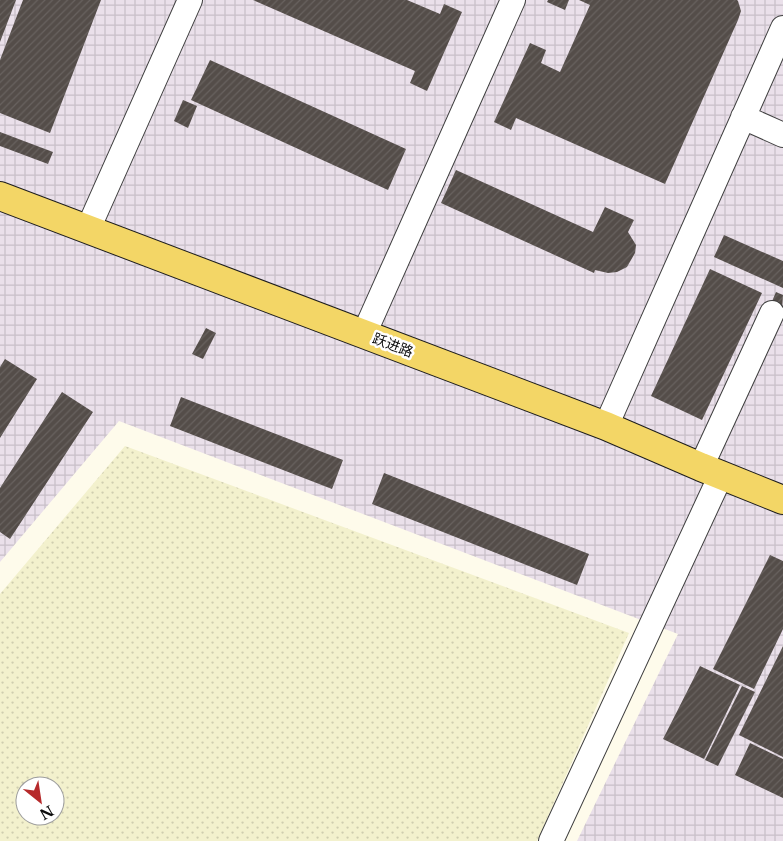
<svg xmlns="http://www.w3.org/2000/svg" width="783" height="841" font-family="'Libre Baskerville','Noto Sans SC',serif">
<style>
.industrial{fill:url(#industrial-grid)}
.farmland{fill:url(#farmland-dots);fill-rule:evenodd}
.building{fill:url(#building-hatch)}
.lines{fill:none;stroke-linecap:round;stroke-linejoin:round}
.minor-casing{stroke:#3f3f3f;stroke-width:26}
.major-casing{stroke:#1d1d1d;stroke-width:30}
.minor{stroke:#fff;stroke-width:24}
.major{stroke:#f3d666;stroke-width:28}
.labels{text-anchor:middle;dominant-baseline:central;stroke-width:5;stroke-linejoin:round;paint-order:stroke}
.street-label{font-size:14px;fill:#0c0c0c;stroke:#fff}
</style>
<defs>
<pattern id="industrial-grid" width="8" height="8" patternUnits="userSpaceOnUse" patternTransform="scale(1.25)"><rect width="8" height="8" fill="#eae0ea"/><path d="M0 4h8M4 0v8" fill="none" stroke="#c8bfc8"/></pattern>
<pattern id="farmland-dots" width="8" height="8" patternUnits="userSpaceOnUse" patternTransform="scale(1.25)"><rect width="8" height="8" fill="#f3f1cd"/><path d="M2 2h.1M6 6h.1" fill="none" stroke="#cfcdaf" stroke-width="1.8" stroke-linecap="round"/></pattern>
<pattern id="building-hatch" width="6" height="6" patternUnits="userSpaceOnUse" patternTransform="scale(1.25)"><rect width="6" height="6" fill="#544d49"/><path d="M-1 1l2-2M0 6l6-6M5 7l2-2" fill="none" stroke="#68625f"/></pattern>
</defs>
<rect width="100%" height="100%" fill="#fefbeb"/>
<path class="industrial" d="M 0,0 L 783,0 L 783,841 L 577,841 L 678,634 L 119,421 L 0,562 Z"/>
<path class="farmland" d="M 125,446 L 629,633 L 537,841 L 0,841 L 0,594 ZM 25,786 L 55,786 L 55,816 L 25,816 Z"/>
<path class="building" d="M 0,0 L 16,0 L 0,42 Z
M 23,0 L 101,0 L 50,133 L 0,113 L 0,60 Z
M 253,0 L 407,0 L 440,14 L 444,4 L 462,12 L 427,91 L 410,83 L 415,71 Z
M 548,0 L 569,0 L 565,10 L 547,2 Z
M 579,0 L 737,0 L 738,1 L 741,11 L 738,20 L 665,184 L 516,118 L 511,130 L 494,122 L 530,43 L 546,50 L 541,63 L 560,72 L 590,5 Z
M 210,60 L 406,149 L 388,190 L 191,100 Z
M 183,100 L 197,106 L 188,128 L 174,121 Z
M 0,132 L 53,152 L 48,164 L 0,146 Z
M 456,170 L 593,232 L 605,207 L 634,220 L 628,232 L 636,245 L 635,253 L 627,267 L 617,272 L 608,273 L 595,270 L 594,273 L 441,203 Z
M 724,235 L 783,261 L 783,288 L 714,257 Z
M 710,269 L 762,293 L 702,420 L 651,396 Z
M 776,292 L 783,295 L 782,311 L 770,306 Z
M 206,328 L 216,333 L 203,359 L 192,354 Z
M 5,359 L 37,379 L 0,438 L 0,367 Z
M 62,392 L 93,412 L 10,539 L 0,532 L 0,488 Z
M 181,397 L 343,460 L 332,489 L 170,426 Z
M 384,473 L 589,554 L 577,585 L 372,504 Z
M 770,555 L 783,561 L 783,629 L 754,689 L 713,669 Z
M 783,646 L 783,757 L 739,735 Z
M 700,666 L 740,685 L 704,759 L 663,739 Z
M 742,686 L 755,692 L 718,766 L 705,760 Z
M 750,743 L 783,759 L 783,798 L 735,775 Z"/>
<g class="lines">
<defs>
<path id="minor" d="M 743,117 L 783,135
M 88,229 L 190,0
M 364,334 L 513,0
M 606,426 L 783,28
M 701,467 L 772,313
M 551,841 L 721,475"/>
<path id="major" d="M 0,196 L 606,426 L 701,467 L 783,500"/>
</defs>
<use href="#minor" class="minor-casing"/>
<use href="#major" class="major-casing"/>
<use href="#minor" class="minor"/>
<use href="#major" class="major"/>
</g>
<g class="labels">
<g class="street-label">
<text transform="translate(393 345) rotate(21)">跃进路</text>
</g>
</g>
<g transform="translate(40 801) rotate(150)"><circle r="24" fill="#ffffff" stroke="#9e9e9e"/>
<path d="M0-4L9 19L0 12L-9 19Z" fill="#b62a2b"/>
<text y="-8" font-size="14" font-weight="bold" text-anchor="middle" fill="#0c0c0c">N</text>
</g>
</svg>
